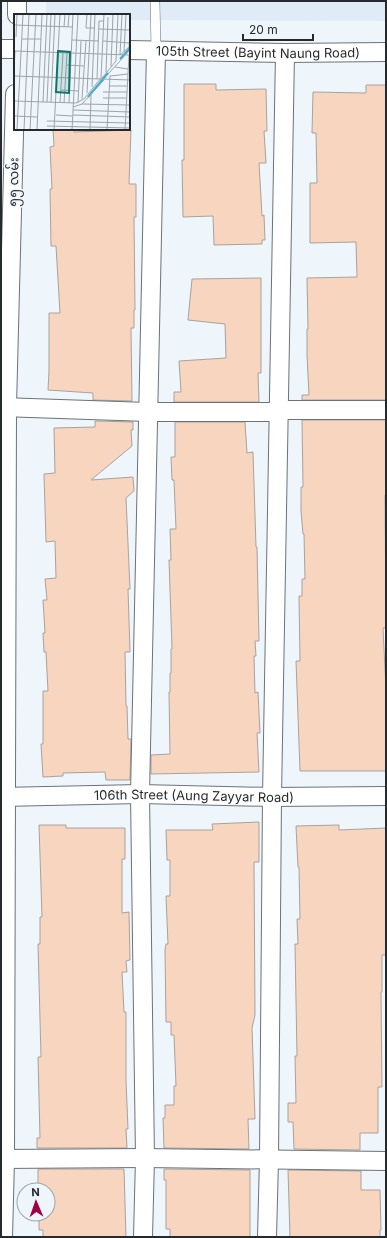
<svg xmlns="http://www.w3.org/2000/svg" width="387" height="1238" font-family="Inter,'Noto Sans Myanmar',sans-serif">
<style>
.built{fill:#dfecf8}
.building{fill:#f7d5bf;stroke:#a9a29d}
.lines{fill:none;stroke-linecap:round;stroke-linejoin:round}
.service-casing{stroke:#6c7278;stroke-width:10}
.minor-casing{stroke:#6c7278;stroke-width:20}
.service{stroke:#fff;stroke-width:9}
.minor{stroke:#fff;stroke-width:18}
.labels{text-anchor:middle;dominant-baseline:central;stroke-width:3;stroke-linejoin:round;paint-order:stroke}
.street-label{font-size:13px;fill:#272a2c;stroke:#eef5fb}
.inset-river{fill:none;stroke:#32aed7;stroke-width:2}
.inset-road{fill:none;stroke:#9ea4a8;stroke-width:1}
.view{fill:#0f766e;fill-opacity:0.15;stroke:#0f766e;stroke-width:2}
.inset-edge{fill:none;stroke:#272a2c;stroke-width:2}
</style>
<rect width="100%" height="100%" fill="#eef5fb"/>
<path class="built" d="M 46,1 L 386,1 L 386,21 L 129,20 L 129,15 L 46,15 Z"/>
<path class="building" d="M 184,84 L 216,84 L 216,90 L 266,89 L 267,131 L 264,131 L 266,163 L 259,163 L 262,216 L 264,215 L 265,240 L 262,240 L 262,244 L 214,245 L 213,216 L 183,217 L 182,160 L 184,160 Z
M 366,85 L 386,85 L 386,400 L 302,400 L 302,395 L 309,395 L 307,355 L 307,329 L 308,329 L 307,278 L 357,277 L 356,242 L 310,243 L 310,183 L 317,183 L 316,133 L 312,133 L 313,92 L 366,93 Z
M 53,129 L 74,129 L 74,132 L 131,130 L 129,184 L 136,184 L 136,217 L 134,217 L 135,310 L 134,310 L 134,328 L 131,328 L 132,401 L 93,400 L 93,393 L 48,390 L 49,371 L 49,313 L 60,313 L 56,246 L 51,246 L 50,189 L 52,189 L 50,147 L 54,146 Z
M 261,278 L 261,373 L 258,373 L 259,402 L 174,402 L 174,392 L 181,392 L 179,361 L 226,358 L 225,324 L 188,320 L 192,279 Z
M 302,420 L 386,420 L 386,495 L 385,495 L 386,628 L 383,628 L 386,690 L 386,771 L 300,771 L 296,661 L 300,661 L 299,596 L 302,596 L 302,579 L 305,579 L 304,534 L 303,534 L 301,511 L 301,487 L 303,487 Z
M 95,421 L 133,422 L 133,430 L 131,430 L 132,446 L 91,480 L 133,477 L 134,491 L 126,498 L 130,589 L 128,589 L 130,652 L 125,652 L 126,706 L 127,706 L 128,739 L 131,739 L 130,780 L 106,780 L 105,772 L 63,773 L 63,776 L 43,777 L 41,744 L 43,744 L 43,691 L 48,691 L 46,652 L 44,652 L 43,633 L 45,633 L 43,600 L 47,600 L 45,579 L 56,578 L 55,541 L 46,542 L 44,474 L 55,473 L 54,428 L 95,427 Z
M 175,422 L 245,422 L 247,453 L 253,452 L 256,547 L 257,547 L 259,641 L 255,641 L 256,656 L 254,656 L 255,693 L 258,692 L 260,733 L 257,733 L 259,772 L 151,774 L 151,755 L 170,754 L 169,692 L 170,692 L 170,673 L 171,673 L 171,649 L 172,649 L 169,560 L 171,560 L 170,529 L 176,529 L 174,480 L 172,480 L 171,457 L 175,457 Z
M 259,822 L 259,862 L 254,862 L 255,1015 L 252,1028 L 255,1119 L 248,1119 L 249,1149 L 164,1148 L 163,1118 L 165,1118 L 165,1105 L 174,1105 L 174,1086 L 176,1086 L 174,1035 L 171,1035 L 171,1022 L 166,1022 L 165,950 L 166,944 L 168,944 L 166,896 L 170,896 L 170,860 L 167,860 L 166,830 L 213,830 L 212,824 Z
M 39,825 L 66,825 L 66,828 L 125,828 L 125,859 L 122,859 L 122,913 L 129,912 L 130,960 L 126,961 L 127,972 L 122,972 L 124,1012 L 126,1012 L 126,1081 L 128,1129 L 126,1129 L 127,1148 L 37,1148 L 37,1138 L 40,1138 L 38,1057 L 41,1057 L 38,944 L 40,944 L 40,917 L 42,917 Z
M 339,825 L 339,830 L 386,828 L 386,955 L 382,955 L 382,992 L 381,992 L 382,1087 L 378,1087 L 378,1133 L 360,1133 L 360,1150 L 294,1149 L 293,1122 L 288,1122 L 288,1103 L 296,1103 L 295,1056 L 297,1056 L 295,944 L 298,944 L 297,919 L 300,919 L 299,867 L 298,867 L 296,826 Z
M 38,1169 L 124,1169 L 126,1237 L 43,1237 L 43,1230 L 39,1230 L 39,1214 L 48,1214 L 48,1190 L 38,1190 Z
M 164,1169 L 250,1170 L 250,1237 L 170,1237 L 170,1229 L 166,1229 L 166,1180 L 164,1180 Z
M 288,1170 L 361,1171 L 361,1190 L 380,1190 L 381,1230 L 380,1230 L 380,1237 L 290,1237 Z"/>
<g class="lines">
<defs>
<path id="service" d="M 155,1 L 156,50"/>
<g id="minor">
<path d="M 17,15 L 17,1"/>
<path d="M 1,49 L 15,49"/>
<path id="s1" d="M 129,50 L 285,53 L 386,52"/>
<path d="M 1,407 L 148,412 L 279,412"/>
<path d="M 279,410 L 386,410"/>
<path id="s2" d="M 1,797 L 140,794 L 272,797 L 386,796"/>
<path d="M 1,1159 L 145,1158 L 386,1161"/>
<path d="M 3,1237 L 5,1159 L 7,407 L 15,94"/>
<path d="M 143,1237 L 145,1158 L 140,794 L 156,50"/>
<path d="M 267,1237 L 269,1159 L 272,797 L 285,53"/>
</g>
</defs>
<use href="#service" class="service-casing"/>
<use href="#minor" class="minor-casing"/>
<use href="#service" class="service"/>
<use href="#minor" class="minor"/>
</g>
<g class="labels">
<g class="street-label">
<text stroke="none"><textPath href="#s1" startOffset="129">105th Street (Bayint Naung Road)</textPath></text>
<text transform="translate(13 182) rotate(-89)">၅၅ လမ်း</text>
<text stroke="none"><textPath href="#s2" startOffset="193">106th Street (Aung Zayyar Road)</textPath></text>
</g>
</g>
<g transform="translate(14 14)">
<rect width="116" height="116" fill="#eef5fb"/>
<path class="inset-river" d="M 106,45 L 116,34M 74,83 L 94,59"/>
<path class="inset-road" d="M 73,0 L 72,14 L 81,14M 0,11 L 59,13M 50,13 L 51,0M 54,13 L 55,0M 85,15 L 116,16M 2,23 L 3,0M 8,25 L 27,25M 58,26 L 85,27M 89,27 L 116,29M 0,37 L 116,41M 110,38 L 112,0M 106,41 L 108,0M 106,41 L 115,33 L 116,17M 53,51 L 70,52M 97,52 L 99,0M 101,53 L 114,55M 0,56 L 1,37M 92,58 L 94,3M 94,60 L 116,36M 0,62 L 116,66M 88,64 L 102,47 L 104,0M 83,65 L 85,7 L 90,7M 95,72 L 113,72M 78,73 L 81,0M 47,76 L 64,77M 89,78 L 113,78M 73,79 L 77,0M 89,84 L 112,84M 68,85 L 72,27M 0,87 L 62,89 L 70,85 L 87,64 L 90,0M 29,88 L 33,0M 33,88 L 37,0M 37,88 L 41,0M 46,89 L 49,39M 50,89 L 53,39M 55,89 L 59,0M 64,89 L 67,27M 68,90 L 116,91M 59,93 L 68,90 L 90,66M 59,96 L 116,98M 42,101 L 58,102M 59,101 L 116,103M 0,102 L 23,103M 33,107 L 116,109M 33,112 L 116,114M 3,116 L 9,0M 10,116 L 15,0M 16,116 L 22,0M 23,116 L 28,0M 40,116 L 46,0M 58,116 L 64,0M 76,116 L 77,81M 93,116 L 96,62 L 114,60M 111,116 L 115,41"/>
<path class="view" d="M 44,37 L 56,38 L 55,79 L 42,78 Z"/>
<rect width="116" height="116" class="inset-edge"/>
</g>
<rect width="387" height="1238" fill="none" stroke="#272a2c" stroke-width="4"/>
<g transform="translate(36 1202) rotate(358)"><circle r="19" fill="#eef5fb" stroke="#9ea4a8"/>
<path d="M0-3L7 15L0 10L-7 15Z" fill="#9e0248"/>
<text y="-6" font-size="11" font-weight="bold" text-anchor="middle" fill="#272a2c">N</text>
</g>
<path d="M243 34v6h70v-6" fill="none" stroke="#272a2c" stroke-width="2"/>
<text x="249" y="34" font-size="12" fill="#272a2c" stroke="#eef5fb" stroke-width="3" paint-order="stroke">20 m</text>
</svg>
